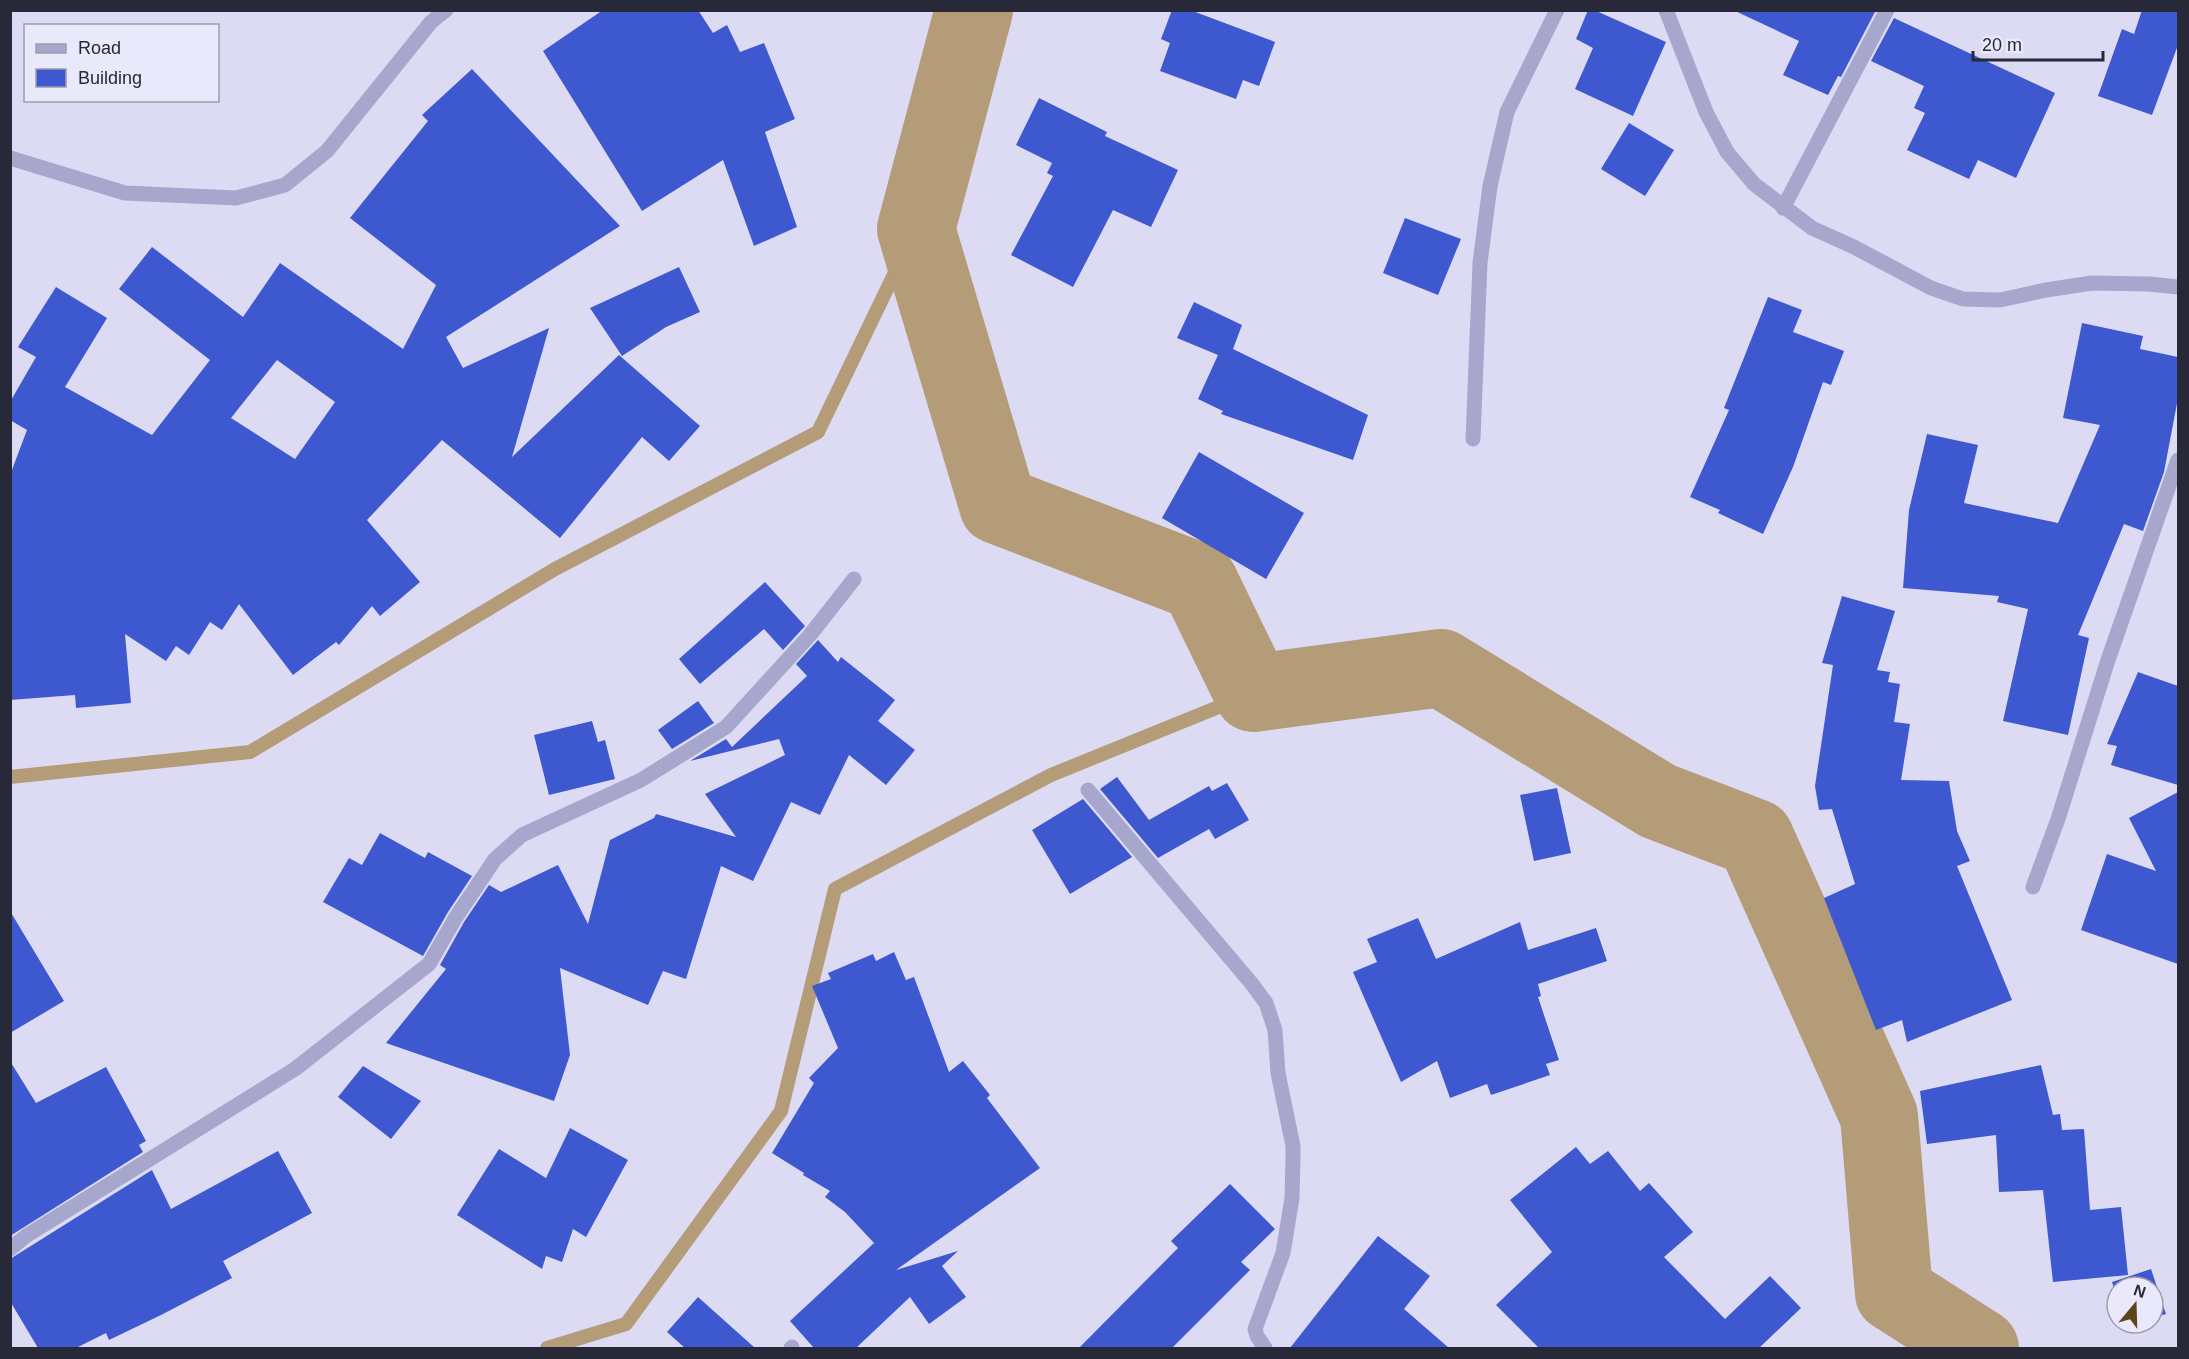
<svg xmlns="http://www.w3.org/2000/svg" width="2189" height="1359" font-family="Arial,sans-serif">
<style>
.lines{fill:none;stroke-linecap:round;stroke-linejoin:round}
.stream{stroke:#b39c77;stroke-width:14}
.river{stroke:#b39c77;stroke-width:78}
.building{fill:#3e58cf;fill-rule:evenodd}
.minor{stroke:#a7a6cd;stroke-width:15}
</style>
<rect width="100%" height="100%" fill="#dddbf4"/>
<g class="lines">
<path class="stream" d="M 10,777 L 250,752 L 555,569 L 818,432 L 916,229
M 547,1348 L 626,1324 L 781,1111 L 835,889 L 1051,775 L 1253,693"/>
<path class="river" d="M 974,10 L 916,229 L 998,505 L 1199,582 L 1253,693 L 1441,668 L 1658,801 L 1755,838 L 1879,1116 L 1894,1293 L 1980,1348"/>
</g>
<path class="building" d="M 603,10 L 698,10 L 713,33 L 727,25 L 740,52 L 764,43 L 795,119 L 765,132 L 797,227 L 754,246 L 723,160 L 642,211 L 543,51 Z
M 1172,10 L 1190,10 L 1275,42 L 1259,86 L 1243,80 L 1236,99 L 1160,71 L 1170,43 L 1161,39 Z
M 1588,10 L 1594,10 L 1666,42 L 1633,116 L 1575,89 L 1593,48 L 1576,39 Z
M 1733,10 L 1876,10 L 1841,77 L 1838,76 L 1828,95 L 1783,75 L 1799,41 Z
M 2142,10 L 2178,10 L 2178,45 L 2152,115 L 2098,96 L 2122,29 L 2134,34 Z
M 1894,18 L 2055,93 L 2016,178 L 1978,160 L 1969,179 L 1907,150 L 1925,113 L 1914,108 L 1924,86 L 1871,61 Z
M 472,69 L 620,226 L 446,337 L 463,368 L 549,328 L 512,457 L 619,355 L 700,426 L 669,461 L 642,437 L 560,538 L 442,440 L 367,520 L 420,582 L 380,616 L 372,606 L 339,645 L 336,642 L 293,675 L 239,604 L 222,630 L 210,622 L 189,655 L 176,646 L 166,661 L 125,634 L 131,703 L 76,708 L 75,695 L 10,700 L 10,475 L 27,430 L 10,420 L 10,402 L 36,357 L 18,347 L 56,287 L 107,318 L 65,387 L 152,435 L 210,360 L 119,289 L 152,247 L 243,317 L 280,263 L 403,349 L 436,285 L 350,218 L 428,121 L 422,115 ZM 277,360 L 335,402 L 295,459 L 231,418 Z
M 1039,98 L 1107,132 L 1105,136 L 1178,170 L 1151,227 L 1113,210 L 1073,287 L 1011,255 L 1053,176 L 1047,173 L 1052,163 L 1016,145 Z
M 1629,123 L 1674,150 L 1645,196 L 1601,169 Z
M 1405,218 L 1461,239 L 1438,295 L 1383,273 Z
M 679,267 L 700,312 L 666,327 L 622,356 L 590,308 Z
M 1768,297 L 1802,310 L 1793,332 L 1844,351 L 1831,385 L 1823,382 L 1793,467 L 1763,534 L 1718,513 L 1720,510 L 1690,497 L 1729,410 L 1724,408 Z
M 1194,302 L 1242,325 L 1233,349 L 1368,415 L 1353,460 L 1221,414 L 1223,411 L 1198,399 L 1218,355 L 1177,338 Z
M 2082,323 L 2143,336 L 2140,349 L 2178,357 L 2178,398 L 2164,472 L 2143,531 L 2124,524 L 2078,635 L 2089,638 L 2068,735 L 2003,721 L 2028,609 L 1997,602 L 1999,596 L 1903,588 L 1909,510 L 1927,434 L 1978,445 L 1964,503 L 2058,523 L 2100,425 L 2063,418 Z
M 1199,452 L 1304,513 L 1266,579 L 1162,518 Z
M 765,582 L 805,626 L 783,650 L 764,629 L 700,684 L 679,659 Z
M 1842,596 L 1895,611 L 1877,670 L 1890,672 L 1888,682 L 1900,684 L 1894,722 L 1910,724 L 1901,780 L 1949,781 L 1957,831 L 1970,861 L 1957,866 L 2012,1000 L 1907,1042 L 1902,1020 L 1876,1030 L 1824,898 L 1855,884 L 1832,809 L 1819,810 L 1815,786 L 1833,665 L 1822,663 Z
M 818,640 L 838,662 L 841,657 L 895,700 L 878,721 L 915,750 L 886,785 L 849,755 L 820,815 L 791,802 L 753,881 L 721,866 L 686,979 L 663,971 L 648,1005 L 560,968 L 570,1055 L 554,1101 L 386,1043 L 446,969 L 440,965 L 464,922 L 489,885 L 501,892 L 558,865 L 588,924 L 610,840 L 654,818 L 656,814 L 736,837 L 705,794 L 785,755 L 779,739 L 690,761 L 726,739 L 732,747 L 807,676 L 796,664 Z
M 2138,672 L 2178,686 L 2178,785 L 2111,765 L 2117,746 L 2107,744 Z
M 698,701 L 714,723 L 672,749 L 658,730 Z
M 592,721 L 598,742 L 605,740 L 615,779 L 549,795 L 534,735 Z
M 1117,777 L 1149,820 L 1209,786 L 1212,791 L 1227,783 L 1249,820 L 1215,839 L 1209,829 L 1158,858 L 1100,789 Z
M 1557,788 L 1571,853 L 1534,861 L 1520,795 Z
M 2178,792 L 2178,964 L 2081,930 L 2107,854 L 2156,871 L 2129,818 Z
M 1083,799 L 1132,857 L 1070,894 L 1032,830 Z
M 380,833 L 425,858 L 428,852 L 472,876 L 448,912 L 423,956 L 323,902 L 349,858 L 362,865 Z
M 10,911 L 64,1001 L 10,1033 Z
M 1418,918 L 1436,959 L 1520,922 L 1528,950 L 1596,928 L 1607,961 L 1538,984 L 1541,996 L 1538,997 L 1559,1060 L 1546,1064 L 1550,1075 L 1491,1095 L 1487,1084 L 1450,1098 L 1437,1061 L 1401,1082 L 1353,972 L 1377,962 L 1367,939 Z
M 894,952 L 906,980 L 914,977 L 949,1072 L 963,1061 L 990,1095 L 987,1098 L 1040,1168 L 896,1270 L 958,1251 L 942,1266 L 966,1297 L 929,1324 L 910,1297 L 856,1348 L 814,1348 L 790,1321 L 874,1243 L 845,1212 L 825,1197 L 830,1191 L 803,1175 L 804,1173 L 772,1153 L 814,1083 L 809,1078 L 838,1048 L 812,986 L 831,979 L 828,973 L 873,954 L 876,961 Z
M 10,1061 L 36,1103 L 106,1067 L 146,1141 L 139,1145 L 143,1152 L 10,1236 Z
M 2041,1065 L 2053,1115 L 2060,1114 L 2062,1130 L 2084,1129 L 2090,1210 L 2121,1207 L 2128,1275 L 2053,1282 L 2043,1190 L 1999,1192 L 1996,1135 L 1927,1144 L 1920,1091 Z
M 363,1066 L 421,1101 L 391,1139 L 338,1097 Z
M 570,1128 L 628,1160 L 586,1237 L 573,1229 L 562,1262 L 546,1256 L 542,1269 L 457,1215 L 499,1149 L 546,1178 Z
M 1576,1147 L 1590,1164 L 1608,1151 L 1640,1191 L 1649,1183 L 1693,1232 L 1664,1257 L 1725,1319 L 1770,1276 L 1801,1308 L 1759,1348 L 1539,1348 L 1496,1305 L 1552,1252 L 1510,1200 Z
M 278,1151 L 312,1213 L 223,1261 L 232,1278 L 161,1315 L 109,1340 L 106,1333 L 76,1348 L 38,1348 L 10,1301 L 10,1259 L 152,1170 L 171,1209 Z
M 1230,1184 L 1275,1229 L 1241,1262 L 1250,1270 L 1172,1348 L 1079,1348 L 1178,1248 L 1171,1241 Z
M 1378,1236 L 1430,1276 L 1404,1309 L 1449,1348 L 1290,1348 Z
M 2151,1269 L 2166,1314 L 2153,1318 L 2153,1287 L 2117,1287 L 2117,1298 L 2112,1282 Z
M 698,1297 L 755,1348 L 685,1348 L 667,1332 Z"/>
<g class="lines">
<path class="minor" d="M 1666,10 L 1706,112 L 1727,152 L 1754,184 L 1812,228 L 1854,247 L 1931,288 L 1963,299 L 2000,300 L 2046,290 L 2092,283 L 2149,284 L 2178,287
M 10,158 L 125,193 L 236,198 L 285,185 L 327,151 L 431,22 L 446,10
M 1783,208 L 1887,10
M 1473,439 L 1480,263 L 1490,186 L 1507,112 L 1557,10
M 1088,790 L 1252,984 L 1266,1003 L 1275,1030 L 1278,1073 L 1293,1146 L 1293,1159 L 1292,1198 L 1283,1253 L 1255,1329 L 1257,1336 L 1265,1348
M 2033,887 L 2058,819 L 2108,660 L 2178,460
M 10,1249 L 26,1236 L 295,1069 L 429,964 L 456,917 L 495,859 L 522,835 L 641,780 L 726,727 L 810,635 L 854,579
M 791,1348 L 792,1347"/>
</g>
<rect width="2189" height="1359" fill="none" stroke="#272938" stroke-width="24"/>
<rect x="24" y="24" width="195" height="78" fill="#eae8fb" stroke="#9c9cad" stroke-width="1.5"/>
<rect x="36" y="44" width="30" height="9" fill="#a7a6cd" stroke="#9c9cad" stroke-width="1.5"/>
<text x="78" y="54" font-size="18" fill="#272938">Road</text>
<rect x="36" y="69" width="30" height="18" fill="#3e58cf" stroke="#9c9cad" stroke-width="1.5"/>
<text x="78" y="84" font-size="18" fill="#272938">Building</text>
<g transform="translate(2135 1305) rotate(19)"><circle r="28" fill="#eae8fb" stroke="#9c9cad" stroke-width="1.5"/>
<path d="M0-4.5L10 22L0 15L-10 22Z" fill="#5d451a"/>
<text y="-9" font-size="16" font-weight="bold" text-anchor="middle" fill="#272938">N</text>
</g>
<path d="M1973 51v9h130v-9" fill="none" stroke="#272938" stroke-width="3"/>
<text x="1982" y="51" font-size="18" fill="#272938" stroke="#eae8fb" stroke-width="4.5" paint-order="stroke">20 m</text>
</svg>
